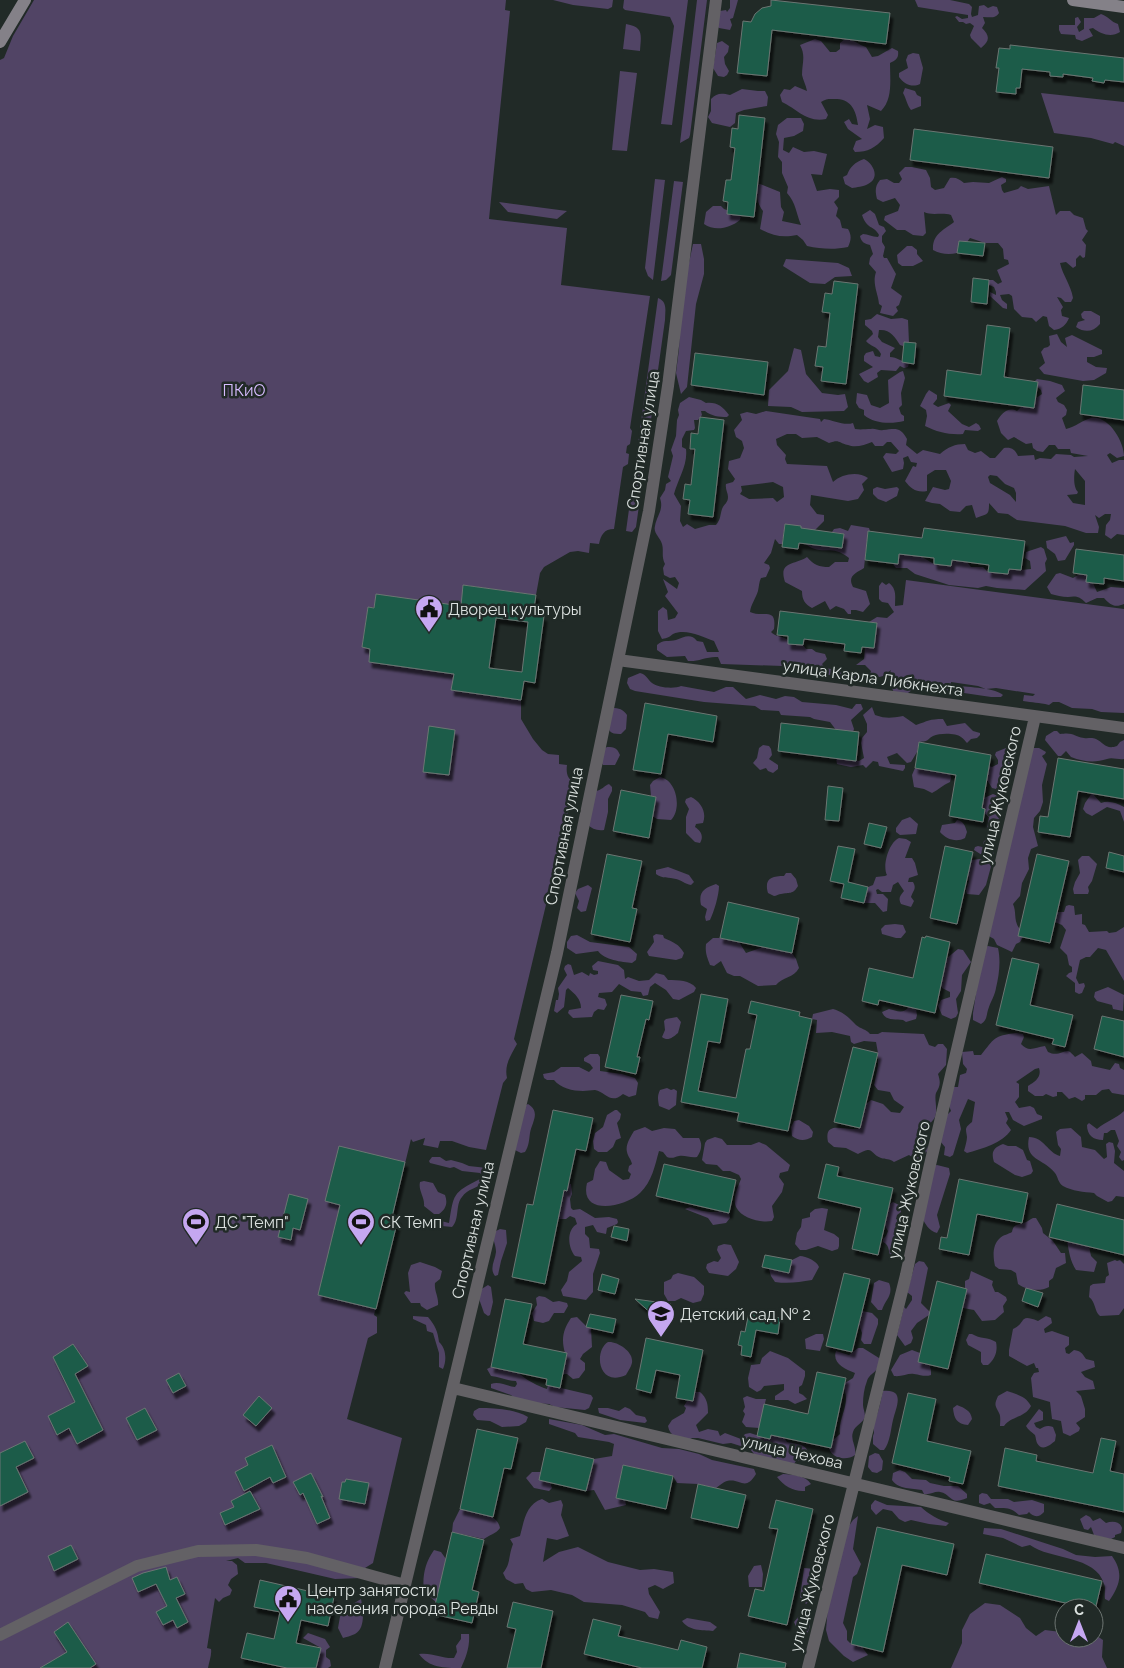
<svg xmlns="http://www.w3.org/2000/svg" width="1124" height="1668" font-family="Raleway,sans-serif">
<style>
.green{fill:#514465;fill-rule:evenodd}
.building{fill:#1a5b4a;stroke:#6b7672;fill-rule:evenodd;filter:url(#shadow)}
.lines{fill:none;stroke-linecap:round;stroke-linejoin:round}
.street{stroke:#636165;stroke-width:12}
.secondary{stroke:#848188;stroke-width:12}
.labels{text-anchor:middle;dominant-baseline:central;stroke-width:5;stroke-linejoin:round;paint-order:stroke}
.park-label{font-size:16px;fill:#d7bcff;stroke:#212a27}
.street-label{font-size:16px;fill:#dce2e0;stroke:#212a27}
.poi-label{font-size:16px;fill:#dce2e0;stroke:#212a27;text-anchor:start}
</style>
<defs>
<filter id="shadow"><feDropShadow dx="3" dy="5.5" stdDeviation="1" flood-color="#0009"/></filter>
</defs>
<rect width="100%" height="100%" fill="#212a27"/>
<path class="green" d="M 34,0 L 506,0 L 505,10 L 510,11 L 489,219 L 567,228 L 561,285 L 650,296 L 630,428 L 632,431 L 630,444 L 627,446 L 626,453 L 629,454 L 628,464 L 623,467 L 614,529 C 604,529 601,535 599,544 L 590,543 L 589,553 L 578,551 L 570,552 L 544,567 L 540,573 L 536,595 L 464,585 L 461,606 L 368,607 L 362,647 L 370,649 L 369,662 L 454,674 L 452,690 L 521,700 L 521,719 L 533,739 L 542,750 L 548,754 L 559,755 L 559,764 L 567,765 C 566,773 567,779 575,783 L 514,1039 L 517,1044 C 511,1055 504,1065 507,1078 L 503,1083 L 486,1150 L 469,1147 L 452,1141 L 440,1141 L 438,1148 L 423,1145 L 425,1138 L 413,1142 L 411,1139 L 392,1217 L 398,1219 L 374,1315 L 377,1317 L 377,1333 L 368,1338 L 347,1419 L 402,1438 L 373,1563 L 365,1568 L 361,1578 L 335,1579 L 266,1563 L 245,1563 L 238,1558 L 226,1561 L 232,1561 L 237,1565 L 238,1574 L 231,1579 L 228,1585 L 232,1590 L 230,1595 L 223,1598 L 219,1602 L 215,1598 L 207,1648 L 211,1649 C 212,1655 209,1662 208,1668 L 0,1668 L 0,60 L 4,58 L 13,36 Z
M 553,0 L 613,0 L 612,7 L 608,9 L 573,5 Z
M 624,0 L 688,0 L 672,125 L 661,124 L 674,26 L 670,17 L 625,10 L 623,8 Z
M 697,0 L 707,0 L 690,135 L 689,138 L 680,143 Z
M 730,0 L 738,0 L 733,18 L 730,19 L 732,25 L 730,30 L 719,28 L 715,25 L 720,11 L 726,10 L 727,12 L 730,8 Z
M 915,0 L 950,0 L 969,4 L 972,7 L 971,14 L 972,17 L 978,15 L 979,6 L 984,5 L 988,8 L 993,6 L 997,7 L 999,13 C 995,19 990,17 983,17 L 985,23 L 982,28 C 990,36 990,41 981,48 L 971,38 L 970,35 L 974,26 L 970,23 L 966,24 L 963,22 L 959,22 L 955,17 L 957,16 L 962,19 L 968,18 L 968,15 L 918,7 Z
M 1101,14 C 1108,16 1111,22 1118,24 L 1120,32 C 1111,38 1101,34 1093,28 L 1089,29 L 1093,36 L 1082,41 L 1076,39 L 1075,35 L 1061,34 L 1059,30 L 1059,25 L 1075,25 L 1075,18 L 1078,17 L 1081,22 L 1077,27 L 1079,32 L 1084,29 L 1084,18 L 1094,18 Z
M 626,24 C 644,27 641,35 640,51 L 623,49 Z
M 815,39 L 821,41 L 830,52 L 836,52 L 840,49 L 840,43 L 845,39 C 853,39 859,45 866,47 L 872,57 L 878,56 L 892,48 L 898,51 C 899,58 896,60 890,63 C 890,80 893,99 881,111 L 867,105 L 870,119 L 867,129 L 875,125 L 883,127 L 884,138 C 875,148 868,152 855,152 L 853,149 L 856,141 L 862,139 L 848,129 L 844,122 L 849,119 L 852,124 L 858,125 C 856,111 852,100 837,99 C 830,99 827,98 821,102 L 828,115 L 826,119 C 807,123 797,109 782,102 L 780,95 L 784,89 L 790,90 L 795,86 L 807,91 C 806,85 803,80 802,75 C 802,63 806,56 800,45 Z
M 722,41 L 729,46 L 728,52 L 724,57 L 725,64 L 729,71 L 727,75 L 724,77 L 718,76 L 713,68 L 717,43 Z
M 913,53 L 919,54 L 923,68 L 920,84 C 912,88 904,84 899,77 L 899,73 L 908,68 L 906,60 L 908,55 Z
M 620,71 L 637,73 L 627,151 L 612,150 Z
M 905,88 L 915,91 L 917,95 L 921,97 L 921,106 L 911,110 C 907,105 906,98 903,93 Z
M 742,89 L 758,91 L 765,91 L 768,97 L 767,106 L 744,110 L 736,113 L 735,123 L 730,127 L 712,123 L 708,117 L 711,111 L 711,99 C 717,93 721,93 730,95 Z
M 1041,93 L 1124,102 L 1124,146 L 1115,142 L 1113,144 L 1091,138 L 1054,133 Z
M 787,118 L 801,118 L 804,124 L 803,131 L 794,136 L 784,138 L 783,150 L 789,153 L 793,147 L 804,152 L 814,151 L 827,154 L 822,175 L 811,174 L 817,191 L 830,189 L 839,190 L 839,197 L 834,202 L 838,208 L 836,216 L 840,220 L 842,228 L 848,229 C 852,236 851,240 848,247 C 834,250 821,249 807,246 L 803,240 L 797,235 C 783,238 773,236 760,229 L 763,211 C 757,203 756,195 757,185 L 760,184 L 780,192 L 781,207 L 784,212 L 782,221 L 801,225 C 796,213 796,203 787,193 L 788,187 L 782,173 L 782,162 L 778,157 L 779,142 L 776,134 L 778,125 Z
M 864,159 C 874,164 880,178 868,184 C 863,187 857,187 852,188 L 845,184 L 843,177 L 847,175 C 850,167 855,162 864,159 Z
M 905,167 L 912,167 L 926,170 L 930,178 L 931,187 L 935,190 L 944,188 L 950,178 C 956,177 959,179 964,183 L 973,182 L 989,183 L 1002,177 L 1006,179 L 1006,182 L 1001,185 L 1002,190 L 1004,193 L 1018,189 L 1021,186 L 1028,189 L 1049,186 L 1056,215 L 1060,211 L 1070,211 L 1074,215 L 1083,218 L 1086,229 L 1088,231 L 1082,240 L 1086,245 L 1085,257 L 1083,258 L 1080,255 L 1076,259 L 1076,266 L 1073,268 L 1066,262 L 1060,263 C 1063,276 1071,285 1073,298 L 1071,302 L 1065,302 L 1061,298 L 1057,297 L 1063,307 L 1061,310 L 1062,316 L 1069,318 C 1066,325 1062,329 1054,330 L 1049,326 L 1047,317 L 1043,316 L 1036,322 L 1032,318 L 1022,317 L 1014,309 L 1012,296 L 1009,294 L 1000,295 L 1002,300 L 1007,304 L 1007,309 L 1003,308 L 990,296 L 990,292 L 996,295 L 996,292 L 994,287 L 989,285 L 989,280 L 993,280 L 998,284 L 1002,282 L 997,270 L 1009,264 L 1008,260 L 1004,259 L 1003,249 L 998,243 L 985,243 L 970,238 L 967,242 L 959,241 L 957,253 C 949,255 940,254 933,250 C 932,234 944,230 954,222 L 951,215 C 942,212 932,216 924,212 L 926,233 L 923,236 L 913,235 L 905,230 L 897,230 L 884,220 L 885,216 L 898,211 L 900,205 L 895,198 L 883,202 L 877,199 C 875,191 875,186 880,180 L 887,179 L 894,183 L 899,183 L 902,179 L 899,173 Z
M 655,179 L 665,180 L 653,280 L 648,276 L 645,268 Z
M 674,181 L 683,182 L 671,275 L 666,280 L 661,281 Z
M 499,202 L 567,211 L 557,219 L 508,212 Z
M 713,206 L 721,206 L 724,209 L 741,215 L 740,220 C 730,228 715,232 704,224 L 706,212 Z
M 870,210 L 875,214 L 879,225 L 884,227 L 886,231 L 882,236 L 882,242 L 885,247 L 883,256 L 884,258 L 887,258 L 896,274 L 891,288 L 902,296 L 899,305 L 896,307 L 898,311 L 893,316 L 880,313 L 882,306 L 879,304 C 878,293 872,284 876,272 L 869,264 L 870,258 L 873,254 L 870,245 C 865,244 861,242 860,236 L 863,234 C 868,234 872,237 878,237 L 879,235 C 874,225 867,230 862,215 Z
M 693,244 L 701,244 L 704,259 L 704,274 L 696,304 L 687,387 L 681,394 L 676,373 L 679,349 L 681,300 Z
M 907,246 L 912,246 L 917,250 L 917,254 L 923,261 L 913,266 L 902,266 L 898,263 L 897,255 Z
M 786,259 L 838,263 L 849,268 L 852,276 L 835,277 L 825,284 L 810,283 L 783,266 Z
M 658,298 C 668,302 665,311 665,320 L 636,527 L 632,532 L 626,531 Z
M 1084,311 L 1091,311 L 1100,316 L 1100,324 C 1093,332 1085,333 1076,327 L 1078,322 L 1085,320 L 1082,318 L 1081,314 Z
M 877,314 L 891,319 L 902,318 L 908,320 L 909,343 L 904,342 L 903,346 L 900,345 C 895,337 890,329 879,330 L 878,337 L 882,342 L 895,348 L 890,353 L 890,357 C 897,357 902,362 909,363 L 908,367 L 904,368 L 900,366 L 896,371 L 881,370 L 877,373 L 878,377 L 868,383 L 864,381 L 859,374 L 873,367 L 864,361 L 864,356 L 866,353 L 873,351 L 875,356 L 880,357 L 881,354 C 876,345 871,347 866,341 L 873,334 L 872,331 L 865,325 L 865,320 L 871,319 Z
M 1057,334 L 1061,342 L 1067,347 L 1065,338 L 1072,335 L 1102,350 L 1102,354 L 1094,357 L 1087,357 L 1087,362 L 1096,367 L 1107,368 L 1106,373 L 1094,380 L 1083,381 L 1044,374 L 1039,368 L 1045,363 L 1041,352 L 1044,348 L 1048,347 L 1050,345 L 1049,336 Z
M 794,348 L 801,350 L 806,374 L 822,393 L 838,395 L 845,394 L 848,407 L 844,411 L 802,412 L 791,407 L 768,406 L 769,390 L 788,371 Z
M 903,371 L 905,378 L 901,393 L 902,405 L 899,408 L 901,414 L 904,416 L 904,421 C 892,424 874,424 864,415 L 864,410 L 859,408 L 856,403 L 857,393 L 867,395 L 871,405 L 880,408 L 889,403 L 888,380 L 900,372 Z
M 1037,379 L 1050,381 L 1062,385 L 1065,391 L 1056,398 L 1058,402 L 1064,405 L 1067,410 L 1066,415 L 1062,418 L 1066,429 C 1075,427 1083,420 1091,418 C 1109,415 1124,442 1124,456 L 1117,458 L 1110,453 L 1107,455 L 1112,463 L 1119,460 L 1124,460 L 1124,535 L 1117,534 L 1111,539 L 1105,535 L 1106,525 L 1110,520 L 1111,514 L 1105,514 L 1099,518 L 1095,515 L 1099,527 L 1098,533 L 1086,533 L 1065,526 L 1017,520 L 1008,514 L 998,513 L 989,503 C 989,516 988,513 976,518 L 972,505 L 966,506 L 960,512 L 950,511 L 940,504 L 932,503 L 925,501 L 933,487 L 945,490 L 949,489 L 951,481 L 946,470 L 935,470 L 927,475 L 927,491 C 917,493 911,489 905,481 L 913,466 L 916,467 L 917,463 L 911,462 L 908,456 L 903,458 L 904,463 L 903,469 L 892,472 L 883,457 L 886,453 L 896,454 L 899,451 L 891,442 L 887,442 L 883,446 L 875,446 L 872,442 C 865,445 855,448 848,445 C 838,443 840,439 829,443 L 817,437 L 802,438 L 796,434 L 787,434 L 776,439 L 777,445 L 786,455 L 785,459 L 787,464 L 827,466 L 833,482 C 842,474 858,471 868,478 L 862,484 L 864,490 L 858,499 L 848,501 L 811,495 L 810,505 L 817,514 L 824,515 L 824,521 L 815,530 L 814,545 L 842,548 L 844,534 L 832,532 L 834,529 L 840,528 L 848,531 L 851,525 L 869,528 L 870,531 L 868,531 L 864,568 C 856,573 847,576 853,587 L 866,591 L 870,604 L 863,612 L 856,610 L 851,610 L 851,614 L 848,614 L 844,609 L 836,606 L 830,610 L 825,601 L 812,608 C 805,604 802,600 802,591 L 785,582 C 778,561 795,565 807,557 C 814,565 819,567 829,567 L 835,562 L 848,562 L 849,558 C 832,545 827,554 812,548 C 804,545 792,530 785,524 L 782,544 L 779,544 L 775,539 L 771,553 L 764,563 L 769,565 L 770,568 L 766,577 L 761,578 C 759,582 759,586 758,591 C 756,598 751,604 750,612 C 763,618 777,606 774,629 L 771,632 C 775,637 783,636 788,640 L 788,644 L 803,645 L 806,649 L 812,649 L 816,652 L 825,654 L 827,659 L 822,664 L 825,668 L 868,675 L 870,674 L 871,671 L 865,665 L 856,665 L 864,659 L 865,647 L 874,648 L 877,623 L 869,622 L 877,617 L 887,618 L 894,612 L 888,603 L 882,602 L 879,599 L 879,586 L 882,582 L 886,585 L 889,583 C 897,589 895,597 895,606 L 903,605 L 906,580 L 1124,609 L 1124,713 L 1101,712 L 1092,709 L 1072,708 L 1059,702 L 1053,702 L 1049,705 C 1038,702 1033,703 1023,701 L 1024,695 L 1033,696 L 1035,694 L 996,688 L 986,689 L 978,686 L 951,682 L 951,684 L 957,686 C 968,687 996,688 1003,695 L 1001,697 L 991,697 L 917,686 L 908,693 L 895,695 L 888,679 L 891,670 L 883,676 L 868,680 L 815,673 L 783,666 L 721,664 L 718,657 C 707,656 698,662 688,661 L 685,656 L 667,657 L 657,650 L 657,645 C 663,639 669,642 676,640 C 684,637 691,633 697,641 L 703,642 L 707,652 L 719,652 L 714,641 C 702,637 686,628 673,634 C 669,637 668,638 662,639 L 658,631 L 658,611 L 663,607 L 667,610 L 668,620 L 675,618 L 678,613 L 665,596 L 668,592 L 663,579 L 677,589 L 679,583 L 675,577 L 670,578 L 664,575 L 663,568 L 665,564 C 661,556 664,551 662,544 C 660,537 653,533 655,526 C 657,515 664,510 660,498 L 665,490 L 666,484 L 671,481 L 668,477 L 673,456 L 671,450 L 676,436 L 677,420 L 679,415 L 678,410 L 680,403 L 689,397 L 701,400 L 706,403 C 717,402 722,406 729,415 L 727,417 C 719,417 711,416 705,411 L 701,411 L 702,415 L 698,420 L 694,420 L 695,428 L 694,430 L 686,431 L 682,439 L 682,447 L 686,449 C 688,465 678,479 674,494 L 681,506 L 680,521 L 683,527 L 687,524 L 695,529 L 709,525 L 716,525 C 721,519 720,515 722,509 C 724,504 728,503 728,497 C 728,493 725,489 726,484 L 733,482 L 735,479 L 728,469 L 729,461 L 740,458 L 744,448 L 742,441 L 736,437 L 734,430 L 742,420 L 740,414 L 747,412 L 756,414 L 766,411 L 820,419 L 821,422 L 824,419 C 833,420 844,426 853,423 L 855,429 C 861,430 865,429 871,429 C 875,428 879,431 883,430 C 895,429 900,426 907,439 L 906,445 L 917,454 L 923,450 L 940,454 C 948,447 955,444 965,444 L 968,450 L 975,453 L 981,451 L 990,458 L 995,458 L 1004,448 C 1011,447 1015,449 1018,456 L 1034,455 L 1035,460 L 1040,458 L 1051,459 L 1056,454 L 1071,455 L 1074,457 L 1088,456 L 1071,453 L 1070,449 L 1058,449 L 1055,445 L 1049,445 L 1043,452 L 1037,451 L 1033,448 L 1032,443 L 1026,444 L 1014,437 L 1008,440 L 1001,433 L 997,421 C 1001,414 1008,406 1017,411 L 1022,406 L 1034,408 L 1036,398 L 1042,394 L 1041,390 L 1037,387 L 1038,382 L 1035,381 ZM 1075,469 L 1085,481 L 1085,505 L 1073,503 L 1067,495 L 1077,494 L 1078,492 C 1073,487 1074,475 1075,469 ZM 990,475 L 997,476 L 1005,484 L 1014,488 L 1016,493 L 1016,502 L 1010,495 L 990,483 L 988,477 ZM 773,482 L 783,487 L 784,497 L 777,502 L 773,498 L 749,499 L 740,494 L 742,491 L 741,486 Z
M 929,390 L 937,395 L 937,399 L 933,404 L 938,407 L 949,403 L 951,405 L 948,411 L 962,424 L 969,427 L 976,423 L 979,425 L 981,429 L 978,431 L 965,430 L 963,434 C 949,435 937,432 925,426 L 927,416 L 926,410 L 920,406 L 926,394 Z
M 877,487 L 885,489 L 897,487 L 899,489 L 897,496 L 886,502 L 878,499 L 873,494 L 873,489 Z
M 1066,536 L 1070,543 L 1074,542 L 1074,545 L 1065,560 L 1058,561 L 1055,554 L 1047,548 L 1046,541 Z
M 900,547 L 915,556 L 917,554 L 934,564 L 951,566 L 952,560 L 967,562 L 971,567 L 983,567 L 988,572 L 1008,574 L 1009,569 L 1021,570 L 1031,569 L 1030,561 L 1025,558 L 1026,552 L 1041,547 L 1044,549 L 1047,559 L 1045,563 L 1046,571 L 1025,590 L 997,588 L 986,586 L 978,588 L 949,585 L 915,574 L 907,568 L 896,568 L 892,563 Z
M 1060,573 L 1073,578 L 1080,574 L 1087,575 L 1093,583 L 1097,592 L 1111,587 L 1124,588 L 1124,604 C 1115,608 1110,605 1104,598 L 1097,598 L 1086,603 C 1079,596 1076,596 1068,597 C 1062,597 1056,595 1051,594 L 1047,587 L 1056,574 Z
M 640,673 C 647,675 647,679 652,683 C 658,688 675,689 681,686 L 714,692 L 726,687 L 733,687 L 746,699 L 760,695 L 776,699 L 785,696 L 794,697 L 802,702 L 836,705 L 852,709 L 856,704 L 861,704 L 863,709 L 851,720 L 854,729 L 853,732 L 836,730 L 830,722 L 814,719 L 810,717 L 781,715 L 779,711 L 761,710 L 755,706 L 704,702 L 635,691 L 630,689 L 627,683 L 628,678 Z
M 872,707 L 875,715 C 887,719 891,718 903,716 L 916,725 C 928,721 929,719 943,719 L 947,726 L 965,723 L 973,731 L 980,733 L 980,735 L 977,738 L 971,739 L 967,743 C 965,741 964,739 961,737 C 956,733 940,733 933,736 C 926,740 930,741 919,742 L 917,752 L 911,762 L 907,763 L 897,753 L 887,757 L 890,764 L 905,765 L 905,768 L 903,771 L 879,766 L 878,762 L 873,761 L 866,768 L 863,765 L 851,767 L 837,764 L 836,758 L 859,761 L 864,758 L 861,743 L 862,738 L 867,732 L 867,724 L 863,715 Z
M 612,708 C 619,708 623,709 627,715 L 626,729 L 621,734 C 602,735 609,721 612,708 Z
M 1054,731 L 1057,731 L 1060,734 C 1074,732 1073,736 1084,738 C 1088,739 1091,737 1096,739 C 1104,743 1106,750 1117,746 L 1120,742 L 1124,740 L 1124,759 C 1119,760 1112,757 1107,759 C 1095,763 1084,762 1071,757 L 1066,751 L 1061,756 L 1058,756 L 1045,740 L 1046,736 Z
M 763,745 L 769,746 L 771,749 L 772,755 L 769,759 L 778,765 L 778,769 L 773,773 L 768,771 L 766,768 L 760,770 L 753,763 L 757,758 L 759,748 Z
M 607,747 C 615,747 617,748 620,755 L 615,765 L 603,765 L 601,762 L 604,749 Z
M 1006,748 L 1011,751 L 1013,758 L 1006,777 L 1005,790 L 1000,808 L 1001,817 L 994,827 L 995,840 L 993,859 L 986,885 L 979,895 L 967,894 L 966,891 L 969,881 L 968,873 L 971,860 L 980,859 L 984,860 L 985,857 L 974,850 L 975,847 L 978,846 L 986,848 L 986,846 L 983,844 L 984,841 L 990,838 L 987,829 L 989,817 L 984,813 L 985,809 L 982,808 L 984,798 L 993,794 L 998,796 L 999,793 L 996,789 L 992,788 L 987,780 L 989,766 L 992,767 L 998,764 L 998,760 L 995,755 L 996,752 Z
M 1033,748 L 1039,748 L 1046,752 L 1045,754 L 1042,756 L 1047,764 L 1042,785 L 1043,802 L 1040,811 L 1034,818 L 1033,827 L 1038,846 L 1031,849 L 1028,858 L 1029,869 L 1022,883 L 1020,896 L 1013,904 C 1017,913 1013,921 1020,929 L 1018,936 L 1023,937 L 1020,942 L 1016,944 L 1012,952 L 997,945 L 994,939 L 987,935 Z
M 915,768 L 950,774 L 951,778 L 950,782 C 943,785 938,790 932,793 L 924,789 L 914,787 L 912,775 Z
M 660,777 C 677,780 682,809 671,820 L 657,819 L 652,816 L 656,797 L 651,796 L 650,785 L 653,781 Z
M 609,784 L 612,787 L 612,791 L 608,799 L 608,812 L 604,830 C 597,831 592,829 587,824 L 596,791 C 602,790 604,786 609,784 Z
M 1092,793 L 1101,803 C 1109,800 1117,803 1124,807 L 1124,822 L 1120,811 L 1107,807 L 1092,816 L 1086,813 L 1083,809 L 1085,803 Z
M 691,797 C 701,802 707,812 703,823 L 696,824 L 695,827 C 701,831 704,836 700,843 L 695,842 L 686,833 L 686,817 L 689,809 L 685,802 L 686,799 Z
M 910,817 L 918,824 L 916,834 L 900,835 L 896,832 L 896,828 L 902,820 Z
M 957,820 C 964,821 965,826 967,832 L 965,838 C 956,843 946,839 940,832 L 942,825 L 955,823 Z
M 899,838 L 906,839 L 911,842 L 905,858 L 912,858 L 915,863 L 918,875 L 909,878 L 908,882 L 913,882 C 917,889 913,890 911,897 L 914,901 L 911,907 L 901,904 C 898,898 900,896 904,891 L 898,882 L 893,885 L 891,892 L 882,892 L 878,889 L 876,890 L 877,894 L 883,894 L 888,899 L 887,911 L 883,912 L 875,903 L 864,903 L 868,887 L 873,885 L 876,877 L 885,876 L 887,875 C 882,866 889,842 899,838 Z
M 1082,856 L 1089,856 L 1097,864 L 1092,881 L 1088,887 L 1089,891 L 1088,894 L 1074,894 L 1073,889 L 1075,882 L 1080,873 L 1078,860 Z
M 668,867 L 689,875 L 694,882 L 691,885 C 685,884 681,880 676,879 C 669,877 662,879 656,874 L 656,870 Z
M 786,873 L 791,873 L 796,879 L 798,886 C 793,895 789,892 781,894 C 779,894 776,896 774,896 L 768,893 C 764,879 771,876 784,876 Z
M 716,884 L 719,886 C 719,895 714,912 710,920 L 706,921 L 705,917 L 707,909 L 701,905 C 698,891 705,888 716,884 Z
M 588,885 L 592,888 L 586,911 L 581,912 L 577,908 L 579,901 L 575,893 L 578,889 Z
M 1069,905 L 1074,906 L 1075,915 L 1082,914 L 1082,924 L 1085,925 L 1089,932 L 1107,931 L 1109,933 L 1116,932 L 1124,927 L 1124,981 L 1106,950 L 1098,948 L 1090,957 L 1086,957 L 1080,960 L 1076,978 L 1079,984 L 1084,983 L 1085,986 L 1082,993 L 1079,994 L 1075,992 L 1075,983 L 1066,976 L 1069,973 L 1072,972 L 1072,967 L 1069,965 L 1067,955 L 1060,948 L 1066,930 L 1062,925 L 1055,922 L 1057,912 L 1064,912 L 1066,906 Z
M 895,924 L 903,925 L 906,932 L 901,938 L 896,938 L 882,934 L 881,929 L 885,925 Z
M 656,934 L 663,935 L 664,938 C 673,942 679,944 684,953 L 682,958 L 676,960 L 649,956 L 647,952 L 654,942 L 653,936 Z
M 577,935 L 590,942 L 629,947 L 637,954 L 636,960 L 632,963 C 622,962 604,960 598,951 L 576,954 L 567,948 L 567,942 L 571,936 Z
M 713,938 L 720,938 L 739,942 L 746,953 L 763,947 L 792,953 L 796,959 L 799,968 C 794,978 782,977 776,985 L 758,986 L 740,976 L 734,976 L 727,973 L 721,961 L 714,966 L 710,965 C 707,957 705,953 706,944 Z
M 988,946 L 998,948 C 1001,961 999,976 996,988 C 995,995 991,1001 989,1007 C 986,1014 988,1020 981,1024 L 973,1020 L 973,1013 L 983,948 Z
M 958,949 L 963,950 L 971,962 L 962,975 L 961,991 L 956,999 L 958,1013 L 956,1017 L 951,1019 L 942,1015 L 938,1006 L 941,1000 L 950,997 L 950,992 L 942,988 L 941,984 L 947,958 Z
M 598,961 L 618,965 L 624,970 L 625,979 L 628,977 L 639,981 L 649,980 L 656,973 L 664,975 L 668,980 C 678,980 690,980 696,988 L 694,992 L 679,1000 L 673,999 L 666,990 L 655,983 L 650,987 L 648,995 L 643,996 L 641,992 L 631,991 L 619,984 L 612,992 L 599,993 L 598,997 L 605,999 L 607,1005 L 604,1010 L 598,1009 L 594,1012 L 592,1017 L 573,1018 L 568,1013 L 569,1010 L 581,1008 C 581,999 575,994 568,988 L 566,990 L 564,1007 L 557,1013 L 554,1011 L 556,1000 L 558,1000 L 559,994 L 558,988 L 567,975 L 564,969 L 565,966 L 568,964 L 571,965 L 574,975 L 582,972 L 589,976 L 590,973 L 594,975 L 598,974 L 598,971 L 593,970 L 592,966 Z
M 1108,987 L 1124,995 L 1123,1011 L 1113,1009 L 1112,1005 L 1097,1001 L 1094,997 L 1095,992 Z
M 909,1007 L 916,1009 L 917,1015 L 916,1019 L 906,1022 L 903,1020 C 895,1019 885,1021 882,1012 L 889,1009 C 897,1011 903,1014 909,1007 Z
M 833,1009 C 844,1012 849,1018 856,1025 C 861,1029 866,1029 870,1034 L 878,1034 L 882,1032 L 924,1034 L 929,1045 L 935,1047 L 938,1044 L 943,1044 L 947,1049 L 946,1065 L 938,1074 C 941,1083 940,1086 936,1093 C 934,1099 938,1109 935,1117 C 932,1123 924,1127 924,1134 C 925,1139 927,1145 928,1150 L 921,1159 L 915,1159 L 909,1155 L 894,1162 C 889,1158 886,1160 881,1158 C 869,1153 874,1145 858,1154 L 846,1148 L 834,1147 L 828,1142 C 823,1118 848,1133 860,1128 L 866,1104 L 871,1100 L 883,1104 L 891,1112 L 900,1113 L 904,1107 L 894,1100 L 890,1092 L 878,1090 L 874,1085 L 878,1065 L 878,1053 L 876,1042 L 864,1041 L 854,1044 L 851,1042 L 850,1036 L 832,1032 L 816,1033 L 817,1020 L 812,1019 L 813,1014 Z
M 677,1017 L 681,1022 L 678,1033 C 673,1037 668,1042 662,1037 L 665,1030 L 664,1021 L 666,1019 Z
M 1016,1033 L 1023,1034 L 1024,1037 L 1021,1044 C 1029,1053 1035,1047 1045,1046 L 1048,1052 C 1058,1057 1063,1050 1068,1051 C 1071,1052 1073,1055 1075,1057 L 1082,1053 L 1091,1061 L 1092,1066 L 1110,1070 L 1115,1063 L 1119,1064 L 1120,1068 L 1124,1070 L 1124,1095 L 1112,1093 L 1109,1089 L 1102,1090 L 1096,1095 L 1085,1095 L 1085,1099 L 1082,1101 L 1075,1097 L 1069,1099 L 1062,1092 L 1057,1092 L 1057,1096 L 1053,1097 L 1046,1094 L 1043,1096 L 1035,1096 L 1028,1091 L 1028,1086 C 1035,1082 1042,1077 1039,1068 L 1035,1069 L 1016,1082 L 1019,1084 L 1019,1097 L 1015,1102 L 1019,1108 L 1030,1106 L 1034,1108 L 1037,1114 L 1042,1116 L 1042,1119 L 1024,1126 L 1013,1120 L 1009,1112 L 1005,1112 L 1008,1119 L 1006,1123 L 1011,1130 C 1003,1143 981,1149 967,1153 L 964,1151 C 965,1147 967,1141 967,1137 C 966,1129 964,1128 972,1122 L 975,1102 L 968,1099 L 959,1120 L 961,1129 L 953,1155 L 950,1157 L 944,1155 L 945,1147 L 940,1141 L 947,1115 L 951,1111 L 948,1103 L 954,1087 L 958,1087 L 960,1075 L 966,1073 L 967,1069 L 963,1064 L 962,1052 L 973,1051 L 974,1055 L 981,1055 C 995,1038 993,1036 1016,1033 Z
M 590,1054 L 598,1054 L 600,1057 L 600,1071 L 622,1074 L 635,1078 L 638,1083 L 636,1095 L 629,1097 L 623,1094 C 610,1105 606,1092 595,1090 C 591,1090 587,1091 583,1091 C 573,1091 560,1088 554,1080 L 547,1080 L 544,1078 L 543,1074 L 554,1072 L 561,1067 L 579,1067 L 589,1072 L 593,1068 L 590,1064 L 584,1061 L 584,1058 Z
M 667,1088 L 671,1090 L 674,1089 L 677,1091 L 676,1105 L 669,1110 L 659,1106 C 658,1100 657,1096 660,1090 Z
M 528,1104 C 541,1112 532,1122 530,1133 C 529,1140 529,1146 525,1152 L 521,1153 L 515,1150 L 524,1106 Z
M 615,1110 L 617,1110 L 621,1114 L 620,1119 L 617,1123 L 621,1138 L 616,1140 L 613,1147 L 607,1152 L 598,1152 L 594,1149 L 593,1141 L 595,1133 L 603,1127 L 607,1115 Z
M 1124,1111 L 1124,1160 L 1122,1161 L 1119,1157 L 1121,1152 L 1117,1146 L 1119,1141 L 1115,1130 L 1111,1130 L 1107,1133 L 1104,1133 L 1103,1140 C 1093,1140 1087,1135 1087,1125 L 1089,1123 L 1097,1129 C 1106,1121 1116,1119 1124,1111 Z
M 799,1120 L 809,1126 L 813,1132 L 812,1137 C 805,1141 799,1141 792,1136 L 791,1127 L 794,1121 Z
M 645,1127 L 652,1131 L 664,1128 L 675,1129 L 683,1138 L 699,1138 C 703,1145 701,1151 697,1157 C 690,1158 685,1155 679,1156 C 674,1157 673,1159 667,1157 L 663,1152 L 659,1151 C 655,1165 652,1182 640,1193 C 624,1208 579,1216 587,1183 L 593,1180 L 595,1169 L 600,1161 L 606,1162 L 609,1170 L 623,1180 L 629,1179 L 631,1174 L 628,1171 L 629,1166 L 632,1164 C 631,1159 628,1157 627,1152 C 625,1145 631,1136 634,1131 Z
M 1071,1128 L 1081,1137 L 1082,1147 L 1095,1150 L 1104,1159 L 1107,1157 L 1106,1144 L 1109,1142 L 1113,1143 L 1115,1151 L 1114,1163 L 1124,1171 L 1124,1197 L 1116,1196 L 1112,1201 L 1108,1202 L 1097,1196 L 1094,1193 C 1084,1192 1072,1191 1063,1186 C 1058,1183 1058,1177 1055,1173 C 1044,1158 1024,1161 1029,1137 C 1044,1137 1048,1153 1060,1156 L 1061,1149 L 1058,1145 L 1056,1132 L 1060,1129 Z
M 715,1137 L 722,1139 L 727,1145 L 751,1145 L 759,1142 L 766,1145 L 790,1165 L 788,1171 L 780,1173 L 779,1177 L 784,1184 L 782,1192 L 772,1206 L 774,1217 L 772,1221 C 761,1223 742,1219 736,1207 C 732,1198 738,1187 741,1179 L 739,1175 L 730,1171 L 723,1171 L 717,1165 L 706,1164 L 702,1160 L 705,1143 L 707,1140 Z
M 1003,1144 L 1008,1146 L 1016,1146 L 1023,1150 L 1027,1160 L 1030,1161 L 1033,1171 L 1031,1174 L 1022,1177 L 1015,1175 L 994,1162 C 991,1152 993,1148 1003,1144 Z
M 432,1157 L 440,1157 L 446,1161 L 451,1160 L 462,1163 L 469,1166 L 487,1168 L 489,1170 L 487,1182 C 479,1187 467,1189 462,1197 C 455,1205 460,1219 452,1227 L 432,1225 L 429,1221 L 433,1219 L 449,1223 C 454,1194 452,1193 480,1179 L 482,1175 L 480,1173 L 462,1171 L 454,1167 L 450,1168 L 430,1163 L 429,1161 Z
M 937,1165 L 949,1168 L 950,1174 L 937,1215 L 940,1227 L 937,1233 C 921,1228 920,1207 916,1194 L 918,1193 L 933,1166 Z
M 424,1181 L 433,1183 L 438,1192 L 445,1195 C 448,1203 446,1209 439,1214 L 434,1214 L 424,1206 C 425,1197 418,1191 420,1182 Z
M 568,1184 L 571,1184 L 572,1194 L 570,1199 L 571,1208 L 573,1210 L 580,1209 L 595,1218 L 609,1217 L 617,1219 L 618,1222 L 617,1224 L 607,1228 L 606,1234 L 597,1232 L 593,1225 L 585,1227 L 585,1234 L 589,1238 L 590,1248 L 599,1249 L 600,1253 L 593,1274 L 593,1292 L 586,1300 L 563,1296 L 561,1290 L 567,1281 L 569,1272 L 582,1261 L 581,1257 L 575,1256 C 568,1248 566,1230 577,1224 L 575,1218 L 570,1216 L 566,1219 L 558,1219 L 560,1211 L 549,1209 L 552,1197 L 564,1190 L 567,1191 Z
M 893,1202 L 901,1206 L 901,1212 L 897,1215 L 896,1219 L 904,1220 L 904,1227 L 899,1229 C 903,1240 901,1248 896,1258 L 892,1258 C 887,1252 891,1246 883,1242 L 883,1239 L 886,1236 L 888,1231 L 885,1226 L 890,1204 Z
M 690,1207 C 699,1210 711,1214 720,1211 L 729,1213 L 730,1218 L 726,1223 L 713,1225 L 708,1218 L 685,1209 Z
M 822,1208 L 828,1209 L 824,1230 L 834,1234 L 839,1238 L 839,1246 L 838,1249 L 832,1251 L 818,1246 L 806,1250 L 800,1250 L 795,1244 L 797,1233 L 801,1227 L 802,1219 L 810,1217 L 810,1213 L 815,1209 Z
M 1033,1218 L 1036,1218 L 1042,1228 L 1043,1233 L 1053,1241 L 1061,1253 L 1065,1253 L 1066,1263 L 1056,1268 L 1053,1278 L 1049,1281 L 1049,1287 C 1040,1292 1026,1290 1018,1284 L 1016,1273 L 1011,1270 L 999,1269 L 995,1266 C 993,1257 992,1245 1000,1238 C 1003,1235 1009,1234 1012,1232 C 1014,1222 1019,1226 1026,1222 C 1029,1221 1030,1219 1033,1218 Z
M 500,1229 L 506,1230 L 507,1243 L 501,1261 L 498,1275 L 495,1276 C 489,1268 495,1261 496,1252 C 496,1244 492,1241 494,1232 Z
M 1067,1241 L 1089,1246 L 1091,1256 L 1097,1262 L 1094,1272 L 1076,1270 C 1070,1261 1069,1251 1067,1241 Z
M 724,1244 L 731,1245 L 739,1262 L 736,1269 L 728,1276 L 709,1273 L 706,1268 L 707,1264 L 714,1261 L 718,1262 L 721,1258 L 717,1250 L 718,1246 Z
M 800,1256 C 806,1256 817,1261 819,1267 L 812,1280 C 799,1282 789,1284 775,1282 L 771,1276 L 769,1269 L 789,1273 L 792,1260 Z
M 1115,1260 L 1117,1261 L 1120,1260 L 1124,1264 L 1124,1308 L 1119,1315 L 1100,1316 C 1094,1311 1096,1302 1089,1297 L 1090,1286 L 1093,1284 L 1105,1283 L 1106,1277 L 1109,1275 L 1107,1263 Z
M 919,1261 L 924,1262 L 928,1268 L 921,1303 L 930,1312 L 929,1315 L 917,1323 L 911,1331 L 913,1338 L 911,1343 L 905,1346 L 897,1335 L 904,1307 L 906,1309 L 912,1300 L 912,1296 L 907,1292 L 915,1264 Z
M 420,1262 L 435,1267 L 442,1271 L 440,1279 L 435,1283 C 434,1291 439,1297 438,1305 L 427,1310 L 421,1306 L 420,1303 L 411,1303 L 404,1293 L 406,1291 L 410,1292 L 408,1273 L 411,1265 Z
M 971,1271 L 993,1281 L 992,1285 L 995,1292 L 998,1292 L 1006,1297 L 1007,1300 L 1003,1306 L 1004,1312 L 995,1320 L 982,1321 L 974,1310 L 963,1308 L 967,1289 L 965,1288 L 965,1281 L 969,1279 Z
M 678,1273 L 694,1277 L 704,1286 L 704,1294 L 701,1301 L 693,1303 L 681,1298 L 675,1301 L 668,1301 L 664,1294 L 664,1282 L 671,1279 L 673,1275 Z
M 879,1280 L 889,1283 C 894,1295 885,1300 882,1310 L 878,1310 L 871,1302 L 874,1283 Z
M 488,1285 L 491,1287 L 493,1302 L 490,1315 L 488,1316 L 484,1313 L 478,1296 L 480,1290 Z
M 539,1296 L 545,1297 L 553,1302 L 559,1301 L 567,1303 L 568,1306 L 564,1313 L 554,1313 L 549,1321 L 543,1323 L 534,1321 L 532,1313 L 537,1305 L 536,1298 Z
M 862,1311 L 872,1313 L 878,1319 L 878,1324 L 871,1344 L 864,1344 L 861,1340 L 862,1333 L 859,1325 Z
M 413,1316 L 428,1317 C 435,1325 438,1332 439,1342 C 446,1348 447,1360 443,1369 L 439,1367 L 439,1353 L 433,1333 L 427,1331 L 426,1325 L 413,1319 Z
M 1046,1316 L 1051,1318 L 1052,1323 L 1044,1329 L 1045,1333 L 1052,1331 L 1069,1337 L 1069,1345 L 1065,1348 L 1066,1353 L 1069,1354 L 1074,1350 C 1081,1351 1082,1353 1086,1359 L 1094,1361 L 1095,1367 L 1081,1372 L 1085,1377 L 1093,1381 L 1095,1389 L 1076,1391 L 1081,1396 L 1085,1409 L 1085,1417 L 1076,1423 L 1080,1428 L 1079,1431 L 1070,1436 L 1063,1433 L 1061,1421 L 1052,1419 L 1050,1402 L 1033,1397 L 1031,1378 L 1034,1373 L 1039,1372 L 1038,1368 L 1036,1368 L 1034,1363 L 1027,1366 L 1009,1356 L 1009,1350 L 1013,1329 C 1027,1323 1018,1313 1038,1321 Z
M 577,1317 L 587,1327 L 591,1328 L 592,1347 L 583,1354 L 580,1359 L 585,1363 L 585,1370 L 579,1378 L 573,1379 L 567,1374 L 563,1374 L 567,1354 L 565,1353 C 561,1339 563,1330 571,1318 Z
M 816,1334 L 823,1334 L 824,1339 L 820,1351 L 806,1349 L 805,1339 Z
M 969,1334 L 972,1334 C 980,1339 988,1337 996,1342 C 998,1351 995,1359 988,1365 L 983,1365 L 981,1362 L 981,1352 L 968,1345 L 966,1340 Z
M 608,1342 C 617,1341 632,1351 632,1360 C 633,1365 628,1371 626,1375 C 597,1388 594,1350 608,1342 Z
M 858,1348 L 863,1348 L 879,1358 C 881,1373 870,1371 867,1381 C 864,1389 863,1396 863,1405 C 863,1408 865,1413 865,1416 C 864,1423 855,1425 853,1432 C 850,1440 857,1447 855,1455 C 847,1461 832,1459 829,1448 L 831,1448 L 832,1441 L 840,1434 C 838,1421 846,1411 846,1398 C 846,1391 843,1393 845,1383 L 853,1378 L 855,1373 C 844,1369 832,1363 836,1351 L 849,1355 Z
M 912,1350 L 920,1353 L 918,1362 L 929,1364 L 931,1370 L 931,1375 C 925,1377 921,1375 914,1374 C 908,1373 902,1377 894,1376 L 891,1370 L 900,1355 Z
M 770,1351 L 788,1358 L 805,1371 L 805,1376 L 802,1385 L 799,1387 L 799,1393 L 803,1395 L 807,1399 L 795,1404 L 788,1400 L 775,1400 L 775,1396 L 784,1390 L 784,1384 L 764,1386 L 761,1390 L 757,1392 L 749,1387 L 748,1378 L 751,1365 L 760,1364 L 762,1358 Z
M 491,1367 L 519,1373 C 524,1379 540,1387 547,1389 L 548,1385 L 591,1395 L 593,1398 L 589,1408 L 585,1410 L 555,1407 L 549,1404 L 518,1402 L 511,1395 L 491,1388 L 491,1384 C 499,1381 507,1386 515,1387 L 517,1384 L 516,1381 C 507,1381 500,1377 491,1376 L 487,1369 Z
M 883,1391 C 906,1389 896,1407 893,1420 C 891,1428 890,1443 884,1450 L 880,1450 L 873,1444 L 873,1436 L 874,1433 L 873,1423 C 879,1413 880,1403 883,1391 Z
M 1007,1391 C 1016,1394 1026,1396 1031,1406 C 1025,1418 1011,1416 1004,1426 L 1000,1426 C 1000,1422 1001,1416 999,1413 C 995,1405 994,1405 998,1396 Z
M 694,1392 L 700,1392 C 707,1398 708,1404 708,1413 L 696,1425 L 699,1432 L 708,1429 L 718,1431 L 720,1436 L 725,1433 L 741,1439 L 745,1434 L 750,1433 L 769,1439 L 771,1435 L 784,1438 L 787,1442 C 801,1445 811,1444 807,1461 L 796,1461 L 791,1468 L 754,1454 L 750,1449 L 731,1443 L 723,1444 L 698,1438 L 692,1438 L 688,1440 C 678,1438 670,1437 668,1426 L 672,1420 L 684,1413 L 686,1408 L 684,1406 L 687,1401 L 693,1401 Z
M 747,1396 L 756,1399 L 766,1399 L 759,1428 L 746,1427 L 742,1422 L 745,1414 L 743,1411 L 745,1407 L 743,1398 Z
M 957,1405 C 965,1408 971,1411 972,1419 L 968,1425 C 957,1424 954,1419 953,1408 Z
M 625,1407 L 630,1409 L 636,1415 L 645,1417 L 647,1421 L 645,1423 L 620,1420 L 599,1413 L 598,1408 L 608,1408 L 619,1411 Z
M 479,1408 C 495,1408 514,1409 528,1417 L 526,1422 L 519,1426 L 502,1427 L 490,1421 L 477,1420 L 473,1415 L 474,1411 Z
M 1039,1409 L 1043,1412 L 1043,1420 L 1034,1423 L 1036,1427 L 1040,1429 C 1045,1426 1047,1425 1053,1427 L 1056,1435 L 1055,1441 C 1050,1445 1042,1452 1037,1443 C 1036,1441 1036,1438 1035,1435 C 1032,1432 1028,1430 1026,1426 Z
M 549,1419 L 582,1425 L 605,1435 L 614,1434 L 662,1448 L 679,1449 L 699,1454 L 712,1460 L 754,1469 L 756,1474 C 745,1492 741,1478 727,1481 C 723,1482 719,1486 716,1488 L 698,1484 L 677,1483 L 673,1476 L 623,1465 L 616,1498 L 625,1500 L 626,1505 L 605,1510 L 594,1490 L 586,1491 L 594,1459 L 612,1456 L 614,1444 L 609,1442 L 578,1437 L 575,1433 L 549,1424 Z
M 875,1453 L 879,1454 L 883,1461 L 882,1470 L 877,1473 L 872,1472 L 868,1467 L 869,1456 Z
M 900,1470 L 905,1472 L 912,1479 L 926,1480 L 930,1483 L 944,1486 L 958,1486 L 967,1494 L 967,1498 C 949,1506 952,1494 940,1492 C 935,1491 930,1495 924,1494 L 922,1490 C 912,1488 899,1490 892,1480 L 893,1473 Z
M 532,1472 L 541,1472 L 539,1480 L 550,1482 L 552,1488 L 549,1491 L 534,1488 L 526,1478 Z
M 783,1474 C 794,1475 805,1475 811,1484 L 805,1487 L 805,1491 C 794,1492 784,1486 777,1477 Z
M 982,1493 L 987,1494 L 991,1499 L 1008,1499 L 1014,1502 L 1032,1500 L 1044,1504 L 1044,1512 C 1039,1518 1033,1517 1029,1512 L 1027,1514 L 1019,1515 C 1010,1507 1007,1508 995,1508 L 990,1503 L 984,1505 L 979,1503 L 979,1495 Z
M 542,1499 L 549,1503 L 561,1500 L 563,1505 L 561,1515 L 569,1536 L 557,1540 L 547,1538 L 543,1562 L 559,1552 L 578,1547 L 608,1562 L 640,1570 L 654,1569 L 673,1572 L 674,1583 L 663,1589 L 655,1585 L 648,1588 L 649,1594 L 660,1612 L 658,1619 L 649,1617 L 645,1612 L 622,1605 L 584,1602 L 572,1595 L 551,1590 L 532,1592 L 526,1589 L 523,1583 L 515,1584 L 506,1579 L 503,1573 C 511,1563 508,1557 513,1544 L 510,1539 L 520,1536 C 524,1521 526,1504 542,1499 Z
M 875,1500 L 887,1505 L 921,1507 C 928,1514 939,1520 949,1523 L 946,1526 L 929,1524 L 911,1520 L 905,1522 L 899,1519 L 892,1511 L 883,1509 L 876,1515 L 871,1509 L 871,1505 Z
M 460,1509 C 474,1512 497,1512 500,1528 C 496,1534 489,1535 484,1539 L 452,1532 L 453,1523 Z
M 1086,1515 L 1090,1517 L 1093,1521 L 1100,1518 L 1106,1523 C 1112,1521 1120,1521 1122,1528 L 1121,1533 L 1115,1535 L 1115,1537 L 1111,1539 C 1105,1538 1100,1537 1094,1535 L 1091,1527 L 1088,1530 L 1084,1529 L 1080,1519 Z
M 858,1516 L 853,1549 L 861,1564 L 857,1574 L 853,1577 L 843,1623 L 847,1631 L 847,1640 L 851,1644 L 862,1647 L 868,1655 L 853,1662 L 844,1656 L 829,1641 L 826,1630 L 828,1606 L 845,1532 L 853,1520 Z
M 984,1528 L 1001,1529 L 1063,1549 L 1076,1555 L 1095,1557 L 1112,1556 C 1124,1573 1120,1585 1109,1601 L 1105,1599 C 1104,1594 1106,1588 1104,1584 C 1096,1555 1050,1560 1030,1545 L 1022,1547 L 1003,1538 L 983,1534 Z
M 434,1550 L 441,1552 L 446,1559 L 436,1602 L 424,1592 C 422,1576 425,1563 434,1550 Z
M 761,1565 L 763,1574 L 762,1587 L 749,1587 L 748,1576 L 754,1566 Z
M 804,1568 L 815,1569 C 817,1585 821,1594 806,1604 L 800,1597 Z
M 361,1599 C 363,1609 366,1628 355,1634 C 351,1636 346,1637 343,1638 L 338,1628 L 341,1611 Z
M 985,1603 L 1000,1605 L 1020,1618 L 1026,1628 L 1036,1636 L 1045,1630 L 1061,1632 L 1064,1630 L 1064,1638 L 1094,1638 L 1094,1634 L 1103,1640 L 1102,1657 L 1107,1668 L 951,1668 L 962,1643 L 962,1630 L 970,1614 Z
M 808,1613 C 811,1624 811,1631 802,1639 L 797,1636 L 798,1631 L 794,1622 L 799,1616 Z
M 687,1618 L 710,1622 L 717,1627 L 713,1631 C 702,1630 689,1631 682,1621 Z
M 308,1633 L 325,1639 L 330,1647 L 326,1650 L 326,1657 L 330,1660 L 331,1666 L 328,1668 L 316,1668 L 321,1648 L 303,1638 Z
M 461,1634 L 469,1634 C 470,1647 466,1657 461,1668 C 444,1668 429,1668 419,1654 C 432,1652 443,1659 454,1658 L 457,1652 L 456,1646 L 461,1639 Z"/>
<path class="building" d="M 771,0 L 890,13 L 886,44 L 772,30 L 767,76 L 737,73 L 743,21 L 751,22 L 755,14 L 762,8 L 771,6 Z
M 1010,45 L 1124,58 L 1124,82 L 1105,80 L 1104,83 L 1092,81 L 1093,78 L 1063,74 L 1063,77 L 1050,76 L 1050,72 L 1022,69 L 1020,88 L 1016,88 L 1016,94 L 996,92 L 999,68 L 996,68 L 999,48 L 1010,49 Z
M 739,115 L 765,118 L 754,217 L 727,214 L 728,202 L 723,201 L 726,180 L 731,180 L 735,148 L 730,147 L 732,128 L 738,129 Z
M 914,129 L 1053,147 L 1049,178 L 910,160 Z
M 959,241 L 985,243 L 983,256 L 957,253 Z
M 973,278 L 989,280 L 987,304 L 971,302 Z
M 834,281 L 858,284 L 846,384 L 821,381 L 823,367 L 815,366 L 818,346 L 826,347 L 830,313 L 822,312 L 825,293 L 832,294 Z
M 987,325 L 1010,328 L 1004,377 L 1038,382 L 1034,408 L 944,396 L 947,370 L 981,375 Z
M 904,342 L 916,343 L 914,364 L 902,362 Z
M 695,353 L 768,362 L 764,395 L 691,385 Z
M 1083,385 L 1124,390 L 1124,420 L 1080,414 Z
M 700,417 L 724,420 L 713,517 L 688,514 L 690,500 L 683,499 L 685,484 L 691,485 L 695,449 L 690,449 L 691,433 L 698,434 Z
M 785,524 L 801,526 L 801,528 L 844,534 L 842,548 L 799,543 L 798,549 L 782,547 Z
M 924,528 L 1025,541 L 1021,570 L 1009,569 L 1008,574 L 988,572 L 989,565 L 952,560 L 951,566 L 934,564 L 934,558 L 899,554 L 898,564 L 865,560 L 868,531 L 922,538 Z
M 1076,549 L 1124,555 L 1124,581 L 1104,578 L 1104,584 L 1093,583 L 1086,582 L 1087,575 L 1073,573 Z
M 463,585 L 536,595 L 533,615 L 544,616 L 535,683 L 524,681 L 521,700 L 451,690 L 454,674 L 369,662 L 370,649 L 362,647 L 368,607 L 374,608 L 376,594 L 461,606 ZM 496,618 L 528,622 L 522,672 L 489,668 Z
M 780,611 L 877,623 L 874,648 L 862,647 L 861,653 L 844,651 L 845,644 L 804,639 L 803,645 L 788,644 L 788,636 L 777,635 Z
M 645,703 L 717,716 L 713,742 L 668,734 L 661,774 L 633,770 Z
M 781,723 L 859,732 L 856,761 L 778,751 Z
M 429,726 L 455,730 L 449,775 L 423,772 Z
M 919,742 L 991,755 L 982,808 L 985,809 L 983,822 L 949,816 L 956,775 L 915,768 Z
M 1058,758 L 1124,769 L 1124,799 L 1078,791 L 1070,837 L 1038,832 L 1040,816 L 1048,817 Z
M 828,786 L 843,788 L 839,821 L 825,820 Z
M 621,790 L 656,797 L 649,838 L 613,831 Z
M 869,823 L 887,827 L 881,848 L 864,844 Z
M 838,846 L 855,849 L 848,882 L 868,887 L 864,903 L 841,898 L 844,884 L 830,881 Z
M 945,846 L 973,852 L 957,924 L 930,918 Z
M 1109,852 L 1124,856 L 1124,872 L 1106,868 Z
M 607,854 L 642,861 L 632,908 L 637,909 L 630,942 L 591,934 Z
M 1037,854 L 1069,861 L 1050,943 L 1018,936 Z
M 728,902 L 799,918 L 792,953 L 720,938 Z
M 926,936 L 950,942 L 935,1013 L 879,1000 L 878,1005 L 862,1001 L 869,968 L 913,978 L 922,937 L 925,938 Z
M 1012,958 L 1039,964 L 1030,1005 L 1073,1015 L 1065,1047 L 1052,1044 L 1054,1039 L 996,1025 Z
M 701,994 L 728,999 L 720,1043 L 708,1041 L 698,1091 L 736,1098 L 746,1049 L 750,1049 L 757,1015 L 748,1013 L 751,1001 L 800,1012 L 799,1016 L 812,1019 L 788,1131 L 737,1121 L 739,1113 L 681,1102 Z
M 621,995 L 653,1001 L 649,1020 L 646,1019 L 637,1057 L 640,1057 L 636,1074 L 605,1067 Z
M 1102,1016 L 1124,1021 L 1124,1057 L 1094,1049 Z
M 853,1047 L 878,1053 L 860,1128 L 834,1122 Z
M 553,1110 L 593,1118 L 586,1151 L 576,1149 L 567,1191 L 564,1190 L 545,1284 L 512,1277 L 527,1204 L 533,1205 Z
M 339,1146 L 405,1162 L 392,1217 L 398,1219 L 376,1309 L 318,1295 L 340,1205 L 325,1201 Z
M 664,1164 L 736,1180 L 729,1213 L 656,1196 Z
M 826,1164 L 839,1167 L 837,1176 L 893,1188 L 878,1255 L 852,1249 L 861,1208 L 818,1198 Z
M 959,1179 L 1028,1193 L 1022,1223 L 977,1214 L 969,1255 L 939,1249 L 941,1237 L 947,1238 Z
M 289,1194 L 308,1199 L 300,1230 L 293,1228 L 291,1240 L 278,1237 Z
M 1057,1204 L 1124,1220 L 1124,1255 L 1049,1237 Z
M 614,1226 L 629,1229 L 627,1241 L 611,1237 Z
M 765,1255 L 792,1260 L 789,1273 L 762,1267 Z
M 844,1273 L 870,1279 L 852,1352 L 826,1346 Z
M 602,1274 L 619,1279 L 615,1294 L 598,1290 Z
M 937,1281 L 967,1289 L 948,1369 L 918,1362 Z
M 1026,1288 L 1043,1293 L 1038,1307 L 1022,1301 Z
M 505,1299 L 532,1304 L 523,1344 L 567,1353 L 560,1388 L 546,1385 L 547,1379 L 491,1367 Z
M 635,1299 L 671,1304 L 654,1316 Z
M 749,1312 L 780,1318 L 778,1334 L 756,1330 L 751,1357 L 741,1355 L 742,1346 L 738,1345 L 741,1331 L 745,1332 Z
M 590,1314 L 616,1319 L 613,1333 L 586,1327 Z
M 646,1338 L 703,1350 L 693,1401 L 676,1398 L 680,1375 L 656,1370 L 651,1393 L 636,1389 Z
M 73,1344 L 88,1366 L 75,1374 L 103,1430 L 77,1444 L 69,1428 L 57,1435 L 48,1416 L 75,1402 L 53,1357 Z
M 817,1372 L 846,1378 L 831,1448 L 771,1435 L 770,1439 L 757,1436 L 764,1404 L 808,1414 Z
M 179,1373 L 186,1386 L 173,1393 L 166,1380 Z
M 908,1393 L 936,1399 L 927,1441 L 971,1451 L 963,1484 L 949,1481 L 950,1477 L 892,1463 Z
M 259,1396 L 272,1408 L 256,1426 L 243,1415 Z
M 145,1408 L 157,1430 L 137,1440 L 126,1418 Z
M 477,1429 L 518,1438 L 511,1469 L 504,1468 L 493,1517 L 460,1509 Z
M 1101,1438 L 1116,1441 L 1110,1471 L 1124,1474 L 1124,1512 L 998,1486 L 1005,1448 L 1037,1455 L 1036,1461 L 1093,1473 Z
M 25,1441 L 34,1458 L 16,1467 L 28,1492 L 0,1506 L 0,1453 Z
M 272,1445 L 286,1477 L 273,1483 L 270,1477 L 244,1491 L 235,1472 L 248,1465 L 245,1458 Z
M 546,1448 L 594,1459 L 586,1491 L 539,1480 Z
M 623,1465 L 673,1476 L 666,1509 L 616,1498 Z
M 311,1473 L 323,1497 L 321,1496 L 330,1518 L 317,1524 L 303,1493 L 300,1495 L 293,1482 Z
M 346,1479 L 369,1483 L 365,1504 L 339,1499 L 342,1482 L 345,1482 Z
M 698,1484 L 746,1495 L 738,1528 L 691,1518 Z
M 250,1491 L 260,1509 L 225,1525 L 220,1513 L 234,1507 L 231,1501 Z
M 776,1500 L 813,1509 L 787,1625 L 748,1616 L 755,1589 L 764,1591 L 778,1529 L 769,1528 Z
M 877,1527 L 954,1544 L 947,1575 L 902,1565 L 883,1652 L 851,1644 Z
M 452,1532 L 484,1540 L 472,1590 L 479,1592 L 472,1623 L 433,1614 Z
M 71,1545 L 78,1559 L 54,1571 L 48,1556 Z
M 986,1554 L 1102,1581 L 1095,1610 L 1094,1608 L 1087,1608 L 979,1583 Z
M 166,1567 L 170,1580 L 177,1577 L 185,1594 L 176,1598 L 188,1622 L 177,1628 L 173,1620 L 163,1625 L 156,1612 L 167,1606 L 156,1584 L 138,1592 L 132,1578 L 143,1573 Z
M 260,1580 L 334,1597 L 328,1626 L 301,1620 L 296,1643 L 321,1648 L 316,1668 L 287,1668 L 241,1658 L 247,1633 L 274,1639 L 280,1612 L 254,1607 Z
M 513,1602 L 553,1611 L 541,1668 L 507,1668 L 516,1629 L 507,1627 Z
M 593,1619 L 621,1626 L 618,1636 L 649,1643 L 678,1650 L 681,1640 L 707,1647 L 702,1668 L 642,1668 L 584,1654 Z
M 68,1622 L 96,1664 L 90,1668 L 40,1668 L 67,1652 L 54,1632 Z
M 740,1653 L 786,1663 L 785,1668 L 737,1668 Z"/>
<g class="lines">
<path class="street" d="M 618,660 L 1124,728
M 453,1388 L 1124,1548
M 0,1635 L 137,1566 L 198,1551 L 256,1550 L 307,1558 L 405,1585
M 385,1668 L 557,953 L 649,511 L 668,386 L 716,0
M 808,1668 L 906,1275 L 929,1169 L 1035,717"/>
<path class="secondary" d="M 1073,0 L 1124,7
M 0,42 L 25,0"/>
</g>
<defs>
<symbol id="civic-pin" viewBox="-11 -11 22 30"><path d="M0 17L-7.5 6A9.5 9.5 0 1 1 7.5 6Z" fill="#c5a7f1" stroke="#212a27"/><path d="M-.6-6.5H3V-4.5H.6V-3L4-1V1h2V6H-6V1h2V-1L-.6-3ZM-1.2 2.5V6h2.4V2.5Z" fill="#111"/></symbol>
<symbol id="stadium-pin" viewBox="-11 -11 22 30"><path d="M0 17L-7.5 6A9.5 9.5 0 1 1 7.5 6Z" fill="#c5a7f1" stroke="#212a27"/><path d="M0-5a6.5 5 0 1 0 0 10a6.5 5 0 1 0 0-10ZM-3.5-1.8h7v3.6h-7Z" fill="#111"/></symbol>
<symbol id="school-pin" viewBox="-11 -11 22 30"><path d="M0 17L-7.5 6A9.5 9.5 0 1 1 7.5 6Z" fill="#c5a7f1" stroke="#212a27"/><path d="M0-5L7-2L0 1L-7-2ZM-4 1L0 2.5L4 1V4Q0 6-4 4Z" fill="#111"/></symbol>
</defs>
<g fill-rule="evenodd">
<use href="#civic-pin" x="413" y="593" width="32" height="43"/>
<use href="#stadium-pin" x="180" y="1206" width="32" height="43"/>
<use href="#stadium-pin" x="345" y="1206" width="32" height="43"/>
<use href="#school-pin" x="645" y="1298" width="32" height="43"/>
<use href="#civic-pin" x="272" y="1583" width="32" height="43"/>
</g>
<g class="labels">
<g class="park-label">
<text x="244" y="390">ПКиО</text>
</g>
<g class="street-label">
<text transform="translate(643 440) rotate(-81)">Спортивная улица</text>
<text transform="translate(873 678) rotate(8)">улица Карла Либкнехта</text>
<text transform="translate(1000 795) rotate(-77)">улица Жуковского</text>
<text transform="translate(564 836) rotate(-79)">Спортивная улица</text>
<text transform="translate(909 1190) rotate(-77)">улица Жуковского</text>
<text transform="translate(473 1230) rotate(-77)">Спортивная улица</text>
<text transform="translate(792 1452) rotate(13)">улица Чехова</text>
<text transform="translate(812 1583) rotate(-76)">улица Жуковского</text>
</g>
<g class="poi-label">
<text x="448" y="609">Дворец культуры</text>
<text x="215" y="1222">ДС "Темп"</text>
<text x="380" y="1222">СК Темп</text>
<text x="680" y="1314">Детский сад № 2</text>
<text x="307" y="1590">Центр занятости<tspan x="307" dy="18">населения города Ревды</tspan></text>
</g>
</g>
<g transform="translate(1079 1623)"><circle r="24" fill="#212a27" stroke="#6c7471"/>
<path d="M0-4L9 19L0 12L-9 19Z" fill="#c5a7f1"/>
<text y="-8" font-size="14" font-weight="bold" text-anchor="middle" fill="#dce2e0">С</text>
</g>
</svg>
